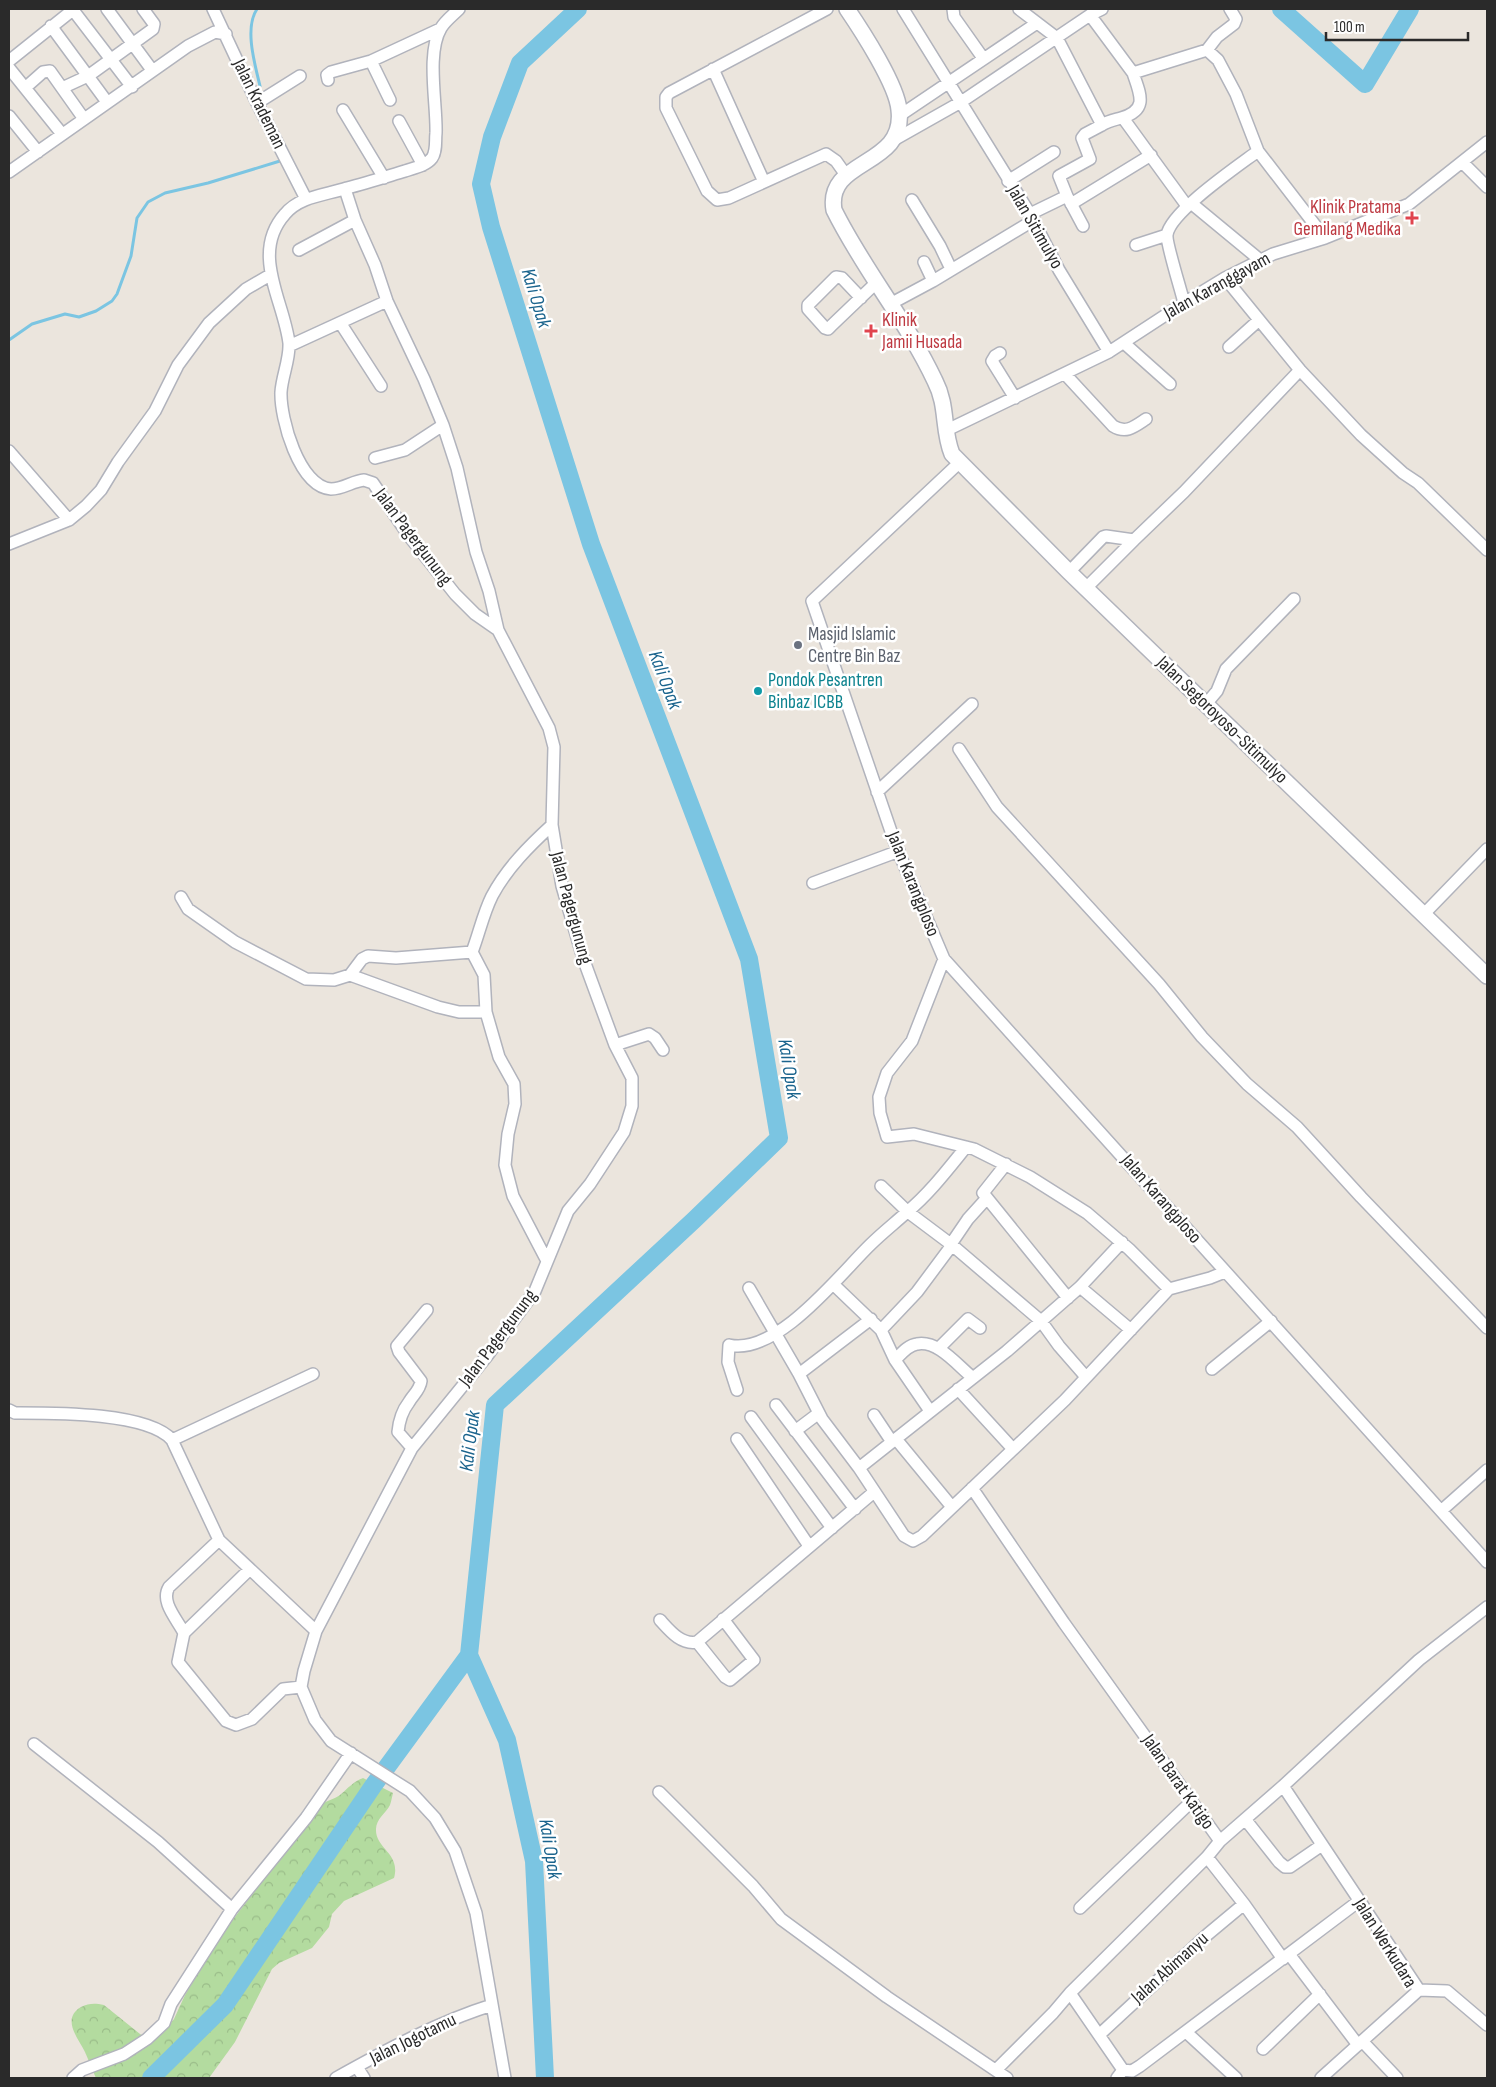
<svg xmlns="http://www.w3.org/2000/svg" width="1496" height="2087" font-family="'Sofia Sans Condensed',sans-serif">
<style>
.forest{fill:url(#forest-crowns)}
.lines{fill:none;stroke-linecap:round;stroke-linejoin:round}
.stream{stroke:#7bc5e2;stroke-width:3}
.river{stroke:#7bc5e2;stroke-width:18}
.minor-casing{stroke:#b1b3bc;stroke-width:14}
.secondary-casing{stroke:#b1b3bc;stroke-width:18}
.minor{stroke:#fff;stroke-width:11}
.secondary{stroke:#fff;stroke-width:15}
.health-dot{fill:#e0444e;stroke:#fff;stroke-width:2}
.worship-dot{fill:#6b7280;stroke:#fff;stroke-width:2}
.culture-dot{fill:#0f9aa8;stroke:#fff;stroke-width:2}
.labels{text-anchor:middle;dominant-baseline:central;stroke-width:5;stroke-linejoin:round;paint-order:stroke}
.street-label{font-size:19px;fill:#2a2a2a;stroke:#fff}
.health-label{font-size:19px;fill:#be3a42;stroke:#fff;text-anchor:end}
.worship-label{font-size:19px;fill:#5b616d;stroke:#fff;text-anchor:start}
.culture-label{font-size:19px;fill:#0d838f;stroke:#fff;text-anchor:start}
.water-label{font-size:20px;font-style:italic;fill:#1b648d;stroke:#fff}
</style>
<defs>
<pattern id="forest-crowns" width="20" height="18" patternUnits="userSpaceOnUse" patternTransform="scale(1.25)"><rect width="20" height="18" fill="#b3db9f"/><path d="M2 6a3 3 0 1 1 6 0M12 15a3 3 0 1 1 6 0" fill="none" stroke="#9abc89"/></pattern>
</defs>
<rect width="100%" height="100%" fill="#ebe5dd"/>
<path class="forest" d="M 363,1778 L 393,1793 C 392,1797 391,1802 390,1805 C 386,1813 376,1819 376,1829 C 375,1849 401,1853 394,1878 L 344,1901 L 332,1914 L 329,1927 L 312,1948 L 279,1963 L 272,1969 L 235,2042 L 209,2078 L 96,2078 C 92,2070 89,2061 85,2052 C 78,2038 61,2019 81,2007 C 89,2003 95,2003 104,2005 L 150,2042 L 164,2032 L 174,2019 L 185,1995 L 221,1935 L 322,1804 C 328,1800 335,1799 340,1795 C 348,1788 353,1782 363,1778 Z"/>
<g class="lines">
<path class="stream" d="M 257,9 C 244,28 255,65 260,86
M 9,340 L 32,324 L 65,314 L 79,317 L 96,311 L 112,301 L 117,294 L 131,256 L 137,218 L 148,202 L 165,193 L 208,183 L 280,161"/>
<path class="river" d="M 1281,9 L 1365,84 L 1410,9
M 151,2078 L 225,2005 L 373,1786 L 469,1655
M 545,2078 L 534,1861 L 507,1740 L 469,1655 L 495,1405 L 694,1220 L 779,1138 L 749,959 L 591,544 L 491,227 L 481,184 L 492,137 L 520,63 L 578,9"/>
<defs>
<path id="minor" d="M 107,9 L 152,70
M 213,9 L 257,103 L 306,199
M 459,9 C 453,15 445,21 441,28 C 426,53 437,104 436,133 C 435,141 437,151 432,158 C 426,166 413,168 405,171 C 385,177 366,183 347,188 C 326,195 300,196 285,214 C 250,253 284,301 289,343 C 290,359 282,376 281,392 C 280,418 299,487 331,489 C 343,489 353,481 364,480 L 373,483 L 409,536 L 455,594 L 475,614 L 498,630 L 549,728 L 554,747 L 552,825 L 562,886 L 583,958 L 615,1045 L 632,1078 L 632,1106 L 624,1132 L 590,1184 L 568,1211 L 535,1291 L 487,1356 L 412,1448 L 316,1631 L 304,1671 L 301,1687 L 315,1720 L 331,1741 L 410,1791 L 435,1818 L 455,1851 L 476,1913 L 505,2078
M 827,9 L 669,93 L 666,97 L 666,108 L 707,191 L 717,200 L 729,198 L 826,154 L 836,161 L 846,175
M 903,9 L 1030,214 L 1059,270 L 1109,352
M 953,9 L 954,17 L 983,58
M 1019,9 L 1057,38 L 1102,125 C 1108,121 1114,120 1121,118 C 1149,110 1140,94 1133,73 L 1207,50 L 1218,60 L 1236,94 L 1258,151 L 1325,238
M 73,10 L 132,87
M 1090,15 L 1102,9
M 51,26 L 107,102
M 1207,50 L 1217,37 L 1234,24 L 1236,19 L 1230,9
M 9,61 L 74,9
M 371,61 L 390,100
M 9,68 L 62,134
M 713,69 L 764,182
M 328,80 L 327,75 L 331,72 L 371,61 L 440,29
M 25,88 L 43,72 L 50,71 L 84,119
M 62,88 L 88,76 L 153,29 L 154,24 L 143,9
M 257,103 L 300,76
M 343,110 L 384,178
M 9,116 L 38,152
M 899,116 L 1037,23
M 1123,118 L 1187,206
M 399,121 L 423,165
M 892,141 L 961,102 L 1090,15 L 1133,73
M 1462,162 L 1487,187
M 9,172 L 188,46 L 215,32 L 226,34
M 1008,181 L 1054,152
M 345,189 L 355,220 L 375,265 L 387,301 L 424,379 L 443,425 L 457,468 L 476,552 L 489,591 L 498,630
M 912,200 L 940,246 L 951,269
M 1191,203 L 1260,260
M 1071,204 L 1151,155
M 1030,214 L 1067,196
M 1083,226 L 1067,196 L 1059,176 L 1090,159 L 1082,138 L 1085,134 L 1102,125
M 1136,245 L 1167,235
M 299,250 L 355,220
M 924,262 L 933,281
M 1225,278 L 1300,370 L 1361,435 L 1403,473 L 1418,483 L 1487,550
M 861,298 L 842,278 L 836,277 L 808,305 L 808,309 L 825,328 L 828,329 L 831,326 L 877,282
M 892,303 L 933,281 L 1034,220
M 1184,303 C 1181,290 1166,243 1167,235 C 1170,212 1238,166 1258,151
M 341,324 L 381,386
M 1124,343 L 1170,384
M 289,346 L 387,301
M 1229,347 L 1259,320
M 1000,353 L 995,356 L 992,361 L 1015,398
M 1065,374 L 1113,426 C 1126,434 1134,427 1146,419
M 945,431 L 1109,352 L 1184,303 L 1225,278 L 1273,254 L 1325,238 L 1409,204 L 1487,142
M 9,451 L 69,520
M 375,458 L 405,450 L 443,425
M 959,463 L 812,601 L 896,846 L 944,959 L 1487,1562
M 9,544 L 69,520 L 86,506 L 101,490 L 118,462 L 155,411 L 178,365 L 209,323 L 246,289 L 270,275
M 1069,572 L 1103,537 L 1106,536 L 1134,540 L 1184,492 L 1300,370
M 1086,588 L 1134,540
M 1206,704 L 1217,691 L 1226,669 L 1294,599
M 959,749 L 997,807 L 1159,984 L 1202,1037 L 1247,1084 L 1297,1127 L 1361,1197 L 1487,1328
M 877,792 L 972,704
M 813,883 L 899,851
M 181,897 L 188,909 L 235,942 L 306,979 L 334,980 L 350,975 L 438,1007 L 459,1012 L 486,1012
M 1424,914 L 1487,849
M 944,959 L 912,1041 L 887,1073 L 879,1097 L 880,1113 L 887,1137 L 914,1134 L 974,1149 L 1030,1177 L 1087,1213 L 1129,1249 L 1169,1289
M 350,975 L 362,959 L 368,956 L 396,958 L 472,952
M 615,1045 L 649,1034 L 655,1038 L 663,1050
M 1006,1164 L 983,1193 L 1068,1298
M 881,1186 L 908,1212 L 952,1245 L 1041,1321 L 1059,1346 L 1086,1377
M 951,1244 L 968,1219 L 987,1198
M 547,1261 L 513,1196 L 505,1165 L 508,1134 L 515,1104 L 514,1084 L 499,1057 L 486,1012 L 484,975 L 472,952 C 479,934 483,914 492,896 C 507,868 529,846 552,825
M 833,1284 L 881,1330 L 895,1360 L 930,1411
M 1080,1287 L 1131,1330
M 749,1288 L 799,1374 L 822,1419 L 859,1468 L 904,1536 L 913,1541 L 922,1536 L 1065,1400 L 1169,1289 L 1210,1278 L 1225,1272
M 881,1330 L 917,1292 L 952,1245
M 939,1348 L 968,1319 L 980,1328
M 895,1360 C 901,1354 908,1345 917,1344 C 938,1340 957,1365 972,1377
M 1212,1369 L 1271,1321
M 799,1374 L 871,1319
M 958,1389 L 1013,1449
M 737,1390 L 728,1362 L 729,1345 C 777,1356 840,1274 870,1245 C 882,1233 895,1223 907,1212 C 929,1194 948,1169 966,1147
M 776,1405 L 855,1509
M 9,1410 L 15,1413 C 51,1413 148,1412 172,1440 L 219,1540 L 316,1631
M 874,1415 L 892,1442
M 751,1417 L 832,1528
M 795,1431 L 819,1413
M 737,1439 L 809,1546
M 896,1439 L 952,1507
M 172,1440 L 313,1374
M 412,1448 L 398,1432 C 399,1421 402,1411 409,1402 C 413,1395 420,1390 421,1381 L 399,1352 L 397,1346 L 427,1310
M 859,1468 L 1007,1351 L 1080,1287 L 1122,1242
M 972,1488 L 1064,1623 L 1220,1841 L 1207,1857 L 1070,1993 L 1123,2070 L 1117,2078
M 1442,1510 L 1487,1470
M 219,1540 L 169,1587 C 160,1602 177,1619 184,1633 L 178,1662 L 226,1721 L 236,1725 L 252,1719 L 283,1689 L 301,1687
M 660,1620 C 670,1631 681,1645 697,1642 L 725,1677 L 730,1680 L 754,1660 L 723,1619
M 184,1633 L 250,1569
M 697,1642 L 874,1492
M 34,1744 L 158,1842 L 232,1909
M 1283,1786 L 1419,1990
M 659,1792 L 753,1886 L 781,1919 L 887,1997 L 1007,2078
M 1245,1819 L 1279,1862 L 1285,1867 L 1290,1867 L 1322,1845
M 1220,1841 L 1283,1786 L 1419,1660 L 1487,1607
M 1207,1857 L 1244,1904 L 1283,1959
M 1080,1908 L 1192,1801
M 1289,1954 L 1358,2045
M 1419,1990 L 1447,1991 L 1487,2025
M 1186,2032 L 1236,2078
M 1099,2035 L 1208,1934 L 1244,1904
M 1362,2041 L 1397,2078
M 1263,2049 L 1320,1994
M 357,2067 L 364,2078
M 996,2070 L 1053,2013 L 1070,1993
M 1123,2070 L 1132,2071 L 1140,2066 L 1359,1901
M 73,2078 L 82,2070 L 124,2054 L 147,2039 L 164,2023 L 171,2004 L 232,1909 L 306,1818 L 351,1753
M 336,2078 C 386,2050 438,2022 492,2005
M 1321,2078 L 1419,1990"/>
<path id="secondary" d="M 847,9 C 862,31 897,85 899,110 C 906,168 825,158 834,210 C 863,269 907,321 935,381 C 948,406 942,429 952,454 L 1069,572 L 1487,976"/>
</defs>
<use href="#minor" class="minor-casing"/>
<use href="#secondary" class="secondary-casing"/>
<use href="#minor" class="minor"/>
<use href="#secondary" class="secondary"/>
</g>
<g class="health-dot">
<path d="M1409.5 210.5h5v5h5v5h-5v5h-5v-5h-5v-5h5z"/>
<path d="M868.5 323.5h5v5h5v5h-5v5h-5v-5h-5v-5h5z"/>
</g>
<circle class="worship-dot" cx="798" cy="645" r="5"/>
<circle class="culture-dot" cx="758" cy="691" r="5"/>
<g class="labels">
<g class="street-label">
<text transform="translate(259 104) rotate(64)">Jalan Krademan</text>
<text transform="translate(1035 227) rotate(60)">Jalan Sitimulyo</text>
<text transform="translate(1217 286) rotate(-29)">Jalan Karanggayam</text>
<text transform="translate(413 537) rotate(53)">Jalan Pagergunung</text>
<text transform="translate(1222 720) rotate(44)">Jalan Segoroyoso-Sitimulyo</text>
<text transform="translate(913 884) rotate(68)">Jalan Karangploso</text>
<text transform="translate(571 908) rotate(75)">Jalan Pagergunung</text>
<text transform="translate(1161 1199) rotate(49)">Jalan Karangploso</text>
<text transform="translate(498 1338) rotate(-53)">Jalan Pagergunung</text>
<text transform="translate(1178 1782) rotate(55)">Jalan Barat Katigo</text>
<text transform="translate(1385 1943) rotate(58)">Jalan Werkudara</text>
<text transform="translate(1170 1968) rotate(-42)">Jalan Abimanyu</text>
<text transform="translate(413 2039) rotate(-26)">Jalan Jogotamu</text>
</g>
<g class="health-label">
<text x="1401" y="207">Klinik Pratama<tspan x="1401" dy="22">Gemilang Medika</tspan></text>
<text x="882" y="320" text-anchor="start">Klinik<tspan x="882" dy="22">Jamii Husada</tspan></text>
</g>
<g class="worship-label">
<text x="808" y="634">Masjid Islamic<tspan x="808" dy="22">Centre Bin Baz</tspan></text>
</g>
<g class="culture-label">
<text x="768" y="680">Pondok Pesantren<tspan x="768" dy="22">Binbaz ICBB</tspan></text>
</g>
<g class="water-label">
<text transform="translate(536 298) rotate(73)">Kali Opak</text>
<text transform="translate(665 680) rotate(69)">Kali Opak</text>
<text transform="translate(789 1069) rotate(81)">Kali Opak</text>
<text transform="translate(470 1441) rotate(-83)">Kali Opak</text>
<text transform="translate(550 1849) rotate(81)">Kali Opak</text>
</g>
</g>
<rect width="1496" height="2087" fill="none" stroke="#2a2a2a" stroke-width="20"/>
<path d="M1326 32v8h142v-8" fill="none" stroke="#2a2a2a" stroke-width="2.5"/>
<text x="1334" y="32" font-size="15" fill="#2a2a2a" stroke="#ffffff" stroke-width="4" paint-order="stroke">100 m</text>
</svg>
